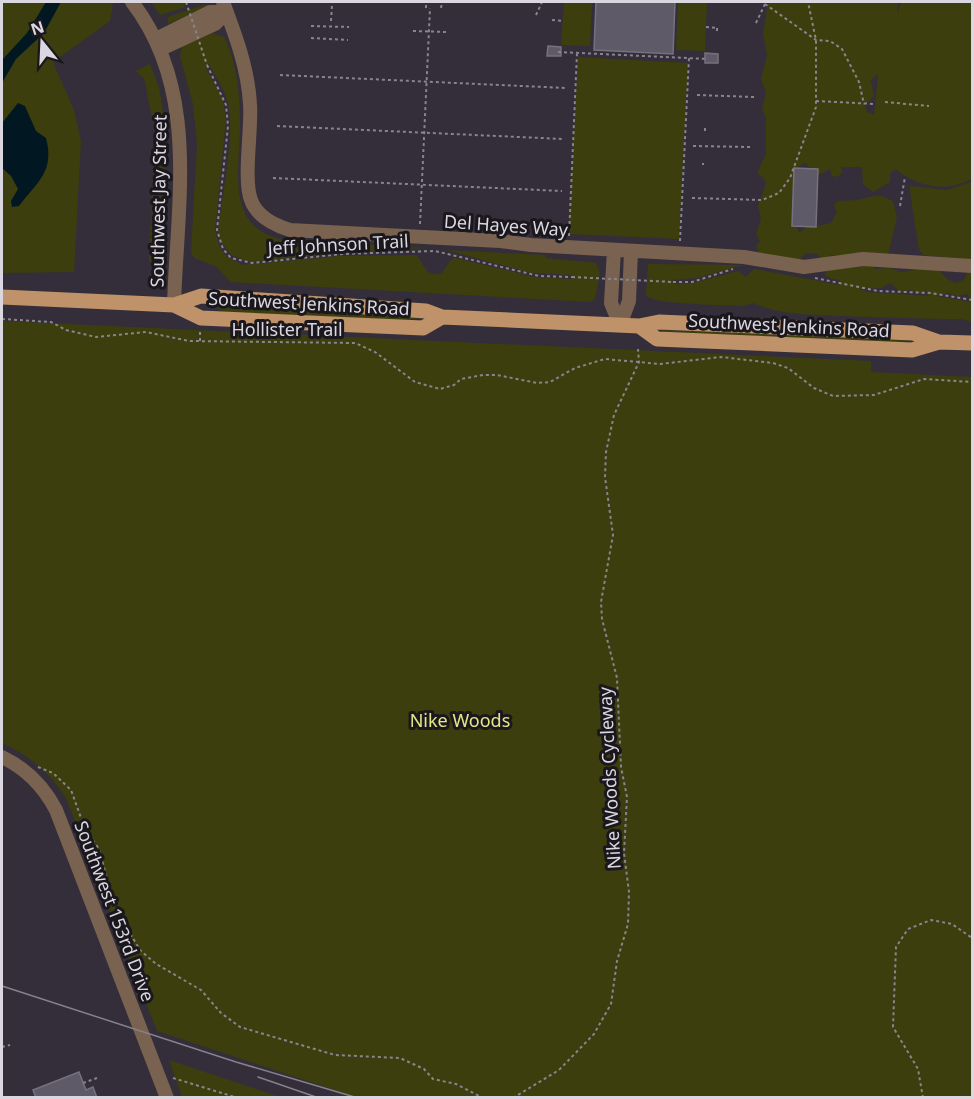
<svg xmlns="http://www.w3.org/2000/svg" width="974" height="1099" font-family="'Noto Sans',sans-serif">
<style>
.green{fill:#3d3e0d;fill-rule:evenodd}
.water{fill:#011822}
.building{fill:#5f5a68;stroke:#77717f;stroke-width:1.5}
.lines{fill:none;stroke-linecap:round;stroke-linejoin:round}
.path{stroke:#89858f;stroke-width:2;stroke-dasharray:3 3;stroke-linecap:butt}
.minor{stroke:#79624f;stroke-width:14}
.major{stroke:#bf9269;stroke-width:15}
.tram{stroke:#86828c;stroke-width:1.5}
.path-bridge{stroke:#89858f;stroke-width:2;stroke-dasharray:3 3;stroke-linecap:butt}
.labels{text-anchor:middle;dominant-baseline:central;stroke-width:6;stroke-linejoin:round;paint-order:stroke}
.street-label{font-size:18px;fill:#dbd7e0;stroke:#1a171d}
.park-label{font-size:18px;fill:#e3e886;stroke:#1a171d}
</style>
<rect width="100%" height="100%" fill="#332e3a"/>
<path class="green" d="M 2,2 L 113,3 L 110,21 L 53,62 L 74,110 L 81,141 L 74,272 L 2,273 Z
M 151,2 L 184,2 L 185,7 L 160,15 Z
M 564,2 L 592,2 L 590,46 L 561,45 Z
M 678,2 L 707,2 L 705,51 L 676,50 Z
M 768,2 L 898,2 L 897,14 L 901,2 L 972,2 L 972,179 C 945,193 919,187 895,169 L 890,174 L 890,182 L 873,192 L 863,184 L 862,167 L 841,167 L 842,173 L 837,177 L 832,176 L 830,169 L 818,175 L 805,163 L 794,169 L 792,210 L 799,233 L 809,225 L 817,226 L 831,223 L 837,212 L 834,206 L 836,202 C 843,200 849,201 856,200 C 869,198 880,191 893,202 L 897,217 L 888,255 L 831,255 L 823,259 L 817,254 L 806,253 L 798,261 L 760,254 L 756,246 L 760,241 L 756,234 L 761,219 L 758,205 L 766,184 L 764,178 L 757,173 L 766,154 L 766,117 L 762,109 L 766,92 L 761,79 L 767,55 L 763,34 ZM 877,74 L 878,75 L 874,115 L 867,112 L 865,105 L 874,96 L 871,80 Z
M 203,5 L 210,5 L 168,24 L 168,17 Z
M 213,33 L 224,37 C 237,62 240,95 240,123 C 240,171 223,232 290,241 L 427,248 L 351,252 L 250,262 L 231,255 L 221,242 L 218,230 C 222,196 237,127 226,97 C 222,85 214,75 209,64 L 205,66 L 223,100 L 226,119 L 215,231 L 220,248 L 227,257 L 243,265 L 340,256 L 416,255 C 425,264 425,278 442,273 L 450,261 L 455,258 L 535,277 L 572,279 L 572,275 L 531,273 L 446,250 L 545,255 L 546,258 L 596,263 L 600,273 L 595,299 L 590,302 L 230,282 L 217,267 L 194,258 L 191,252 L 197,144 L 193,104 L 180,56 L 182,46 Z
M 578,57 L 688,63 L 679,239 L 569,234 Z
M 150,64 L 159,87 L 166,131 L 160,261 L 149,261 L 155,132 L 144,78 L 135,71 Z
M 972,182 L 972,260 L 923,255 L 919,249 C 918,241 909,190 910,186 L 947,190 Z
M 869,262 L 876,269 L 890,268 L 901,272 L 921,269 L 939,270 L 947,279 L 955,283 L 964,280 L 968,271 L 972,270 L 972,322 L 961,319 C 921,319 879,317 840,316 C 812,315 779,315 753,303 L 743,306 C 727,305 651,305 646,295 L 648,264 L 743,265 L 697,278 L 673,280 L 673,284 L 693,283 L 738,271 L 746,277 L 754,269 L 840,285 L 840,280 L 832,279 L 825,275 L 828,267 L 862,267 ZM 891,283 L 900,292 L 911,290 L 918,294 L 926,290 L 929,296 L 867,292 L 859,289 L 881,288 ZM 947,293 L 957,296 L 968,294 L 971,302 L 936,296 Z
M 208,304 L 424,318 L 395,320 L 225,312 Z
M 2,321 L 871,361 L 871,372 L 972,377 L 972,1097 L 356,1097 L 157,1031 L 66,798 C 50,773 29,755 2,743 Z
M 661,330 L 912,340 L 897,342 L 666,332 Z
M 169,1060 L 280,1097 L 182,1097 Z"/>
<path class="water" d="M 46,2 L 61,2 L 44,33 L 16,59 L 2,83 L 2,60 L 27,33 Z
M 18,103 L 25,106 L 36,131 L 46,138 C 55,172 37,182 19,206 L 12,207 L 11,201 L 18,189 L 11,176 L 2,168 L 2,123 Z"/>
<path class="building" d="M 596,2 L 675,2 L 673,54 L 594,50 Z
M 548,46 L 561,47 L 561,56 L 547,56 Z
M 705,53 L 718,54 L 718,63 L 705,63 Z
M 794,168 L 818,169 L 816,227 L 792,226 Z
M 79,1072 L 86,1090 L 93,1087 L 97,1098 L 36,1098 L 33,1090 Z"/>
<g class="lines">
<path class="path" d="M 284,3 L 284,2
M 765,4 L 816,40 L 830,41 L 842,49 L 859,82 L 864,104
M 426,8 L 426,2
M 441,8 L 442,2
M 536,15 L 542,2
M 552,20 L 563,21
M 331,21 L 332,5
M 756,23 L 766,2
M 311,26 L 349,27
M 706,27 L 717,28
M 413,31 L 447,32
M 717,31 L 717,25
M 311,38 L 348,40
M 558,52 L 708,59
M 207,65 L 226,105 L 228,126 L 217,230 L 223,249 L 231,258 L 252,263 L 343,254 L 435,251 L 539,276 L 572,277
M 280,75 L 566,88
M 697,95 L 754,97
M 816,101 L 875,104
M 885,102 L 929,106
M 277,126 L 563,139
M 705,131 L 705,128
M 693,146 L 751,147
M 703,165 L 703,163
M 273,178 L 562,191
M 692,198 L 762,200 L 779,193 L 790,178 L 816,107 L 816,40 L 808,2
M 900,206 L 905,177
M 420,224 L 430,8
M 569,236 L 577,53
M 680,241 L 689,58
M 815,278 L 878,291 L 931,293 L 972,300
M 673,282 L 692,282 L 733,269
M 2,319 L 51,322 L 66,330 L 96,337 L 146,332 L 189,341 L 355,343 L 375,352 L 415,382 L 440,389 L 454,385 L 461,379 L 483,375 L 497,375 L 537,383 L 550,382 L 575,368 L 605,359 L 660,364 L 721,357 L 773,363 L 788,368 L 814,388 L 833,396 L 874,395 L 924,379 L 972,382
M 200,341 L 200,329
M 38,767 L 53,773 L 71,790 L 85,829 L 99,849 L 115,908 L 140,950 L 156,964 L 201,990 L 221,1013 L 240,1027 L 335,1055 L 400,1058 L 424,1069 L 433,1079 L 456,1084 L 483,1098
M 2,1047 L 10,1045
M 173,1078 L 238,1098
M 83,1083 L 97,1078
M 513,1098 L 559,1070 L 594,1034 L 611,1004 L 617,961 L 628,924 L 629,892 L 624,853 L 627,797 L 621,767 L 617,678 L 602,619 L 601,602 L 613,535 L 605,477 L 606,452 L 614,415 L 639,362 L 638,349
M 923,1098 L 918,1069 L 893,1027 L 896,947 L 908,929 L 931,920 L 952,924 L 972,938"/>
<path class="minor" d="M 132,2 C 200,90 177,202 174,305
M 223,2 C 235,34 248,68 250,104 C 252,129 243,179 251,200 C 257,217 274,225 290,230 L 500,241 L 531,245 L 744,257 L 804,267 L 863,259 L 972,266
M 156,39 L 210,12 L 227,12
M 161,49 L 215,24 L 227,12
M 614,250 L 611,303 L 620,325
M 620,325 L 629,301 L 631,251
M 2,757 C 25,768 44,787 56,810 L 167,1098"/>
<path class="major" d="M 2,297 L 174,305
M 442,317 L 423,328 L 201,318 L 174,305 L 201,296 L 426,311 L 442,317 L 639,326 L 659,322 L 913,333 L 939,342 L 972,343
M 639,326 L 657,339 L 912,350 L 939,342"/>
<path class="tram" d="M 2,986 L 236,1062 L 358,1098
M 258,1077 L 319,1098"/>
<path class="path-bridge" d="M 186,2 L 207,65
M 572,277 L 673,282"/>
</g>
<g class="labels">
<g class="street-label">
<text transform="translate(158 201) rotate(-89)">Southwest Jay Street</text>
<text transform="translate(506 225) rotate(4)">Del Hayes Way</text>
<text transform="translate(338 244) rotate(-3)">Jeff Johnson Trail</text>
<text transform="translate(309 303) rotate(3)">Southwest Jenkins Road</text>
<text transform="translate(789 325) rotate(3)">Southwest Jenkins Road</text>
<text x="287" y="329">Hollister Trail</text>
<text transform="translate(609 778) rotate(-93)">Nike Woods Cycleway</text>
<text transform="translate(115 911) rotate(69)">Southwest 153rd Drive</text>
</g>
<g class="park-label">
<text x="460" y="720">Nike Woods</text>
</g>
</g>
<rect width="974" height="1099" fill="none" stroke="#dbd7e0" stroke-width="6"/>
<g transform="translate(42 42) rotate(342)" stroke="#1a171d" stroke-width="4.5" paint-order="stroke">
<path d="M0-4.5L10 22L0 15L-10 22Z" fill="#dbd7e0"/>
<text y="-9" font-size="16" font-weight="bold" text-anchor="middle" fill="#dbd7e0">N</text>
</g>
</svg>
